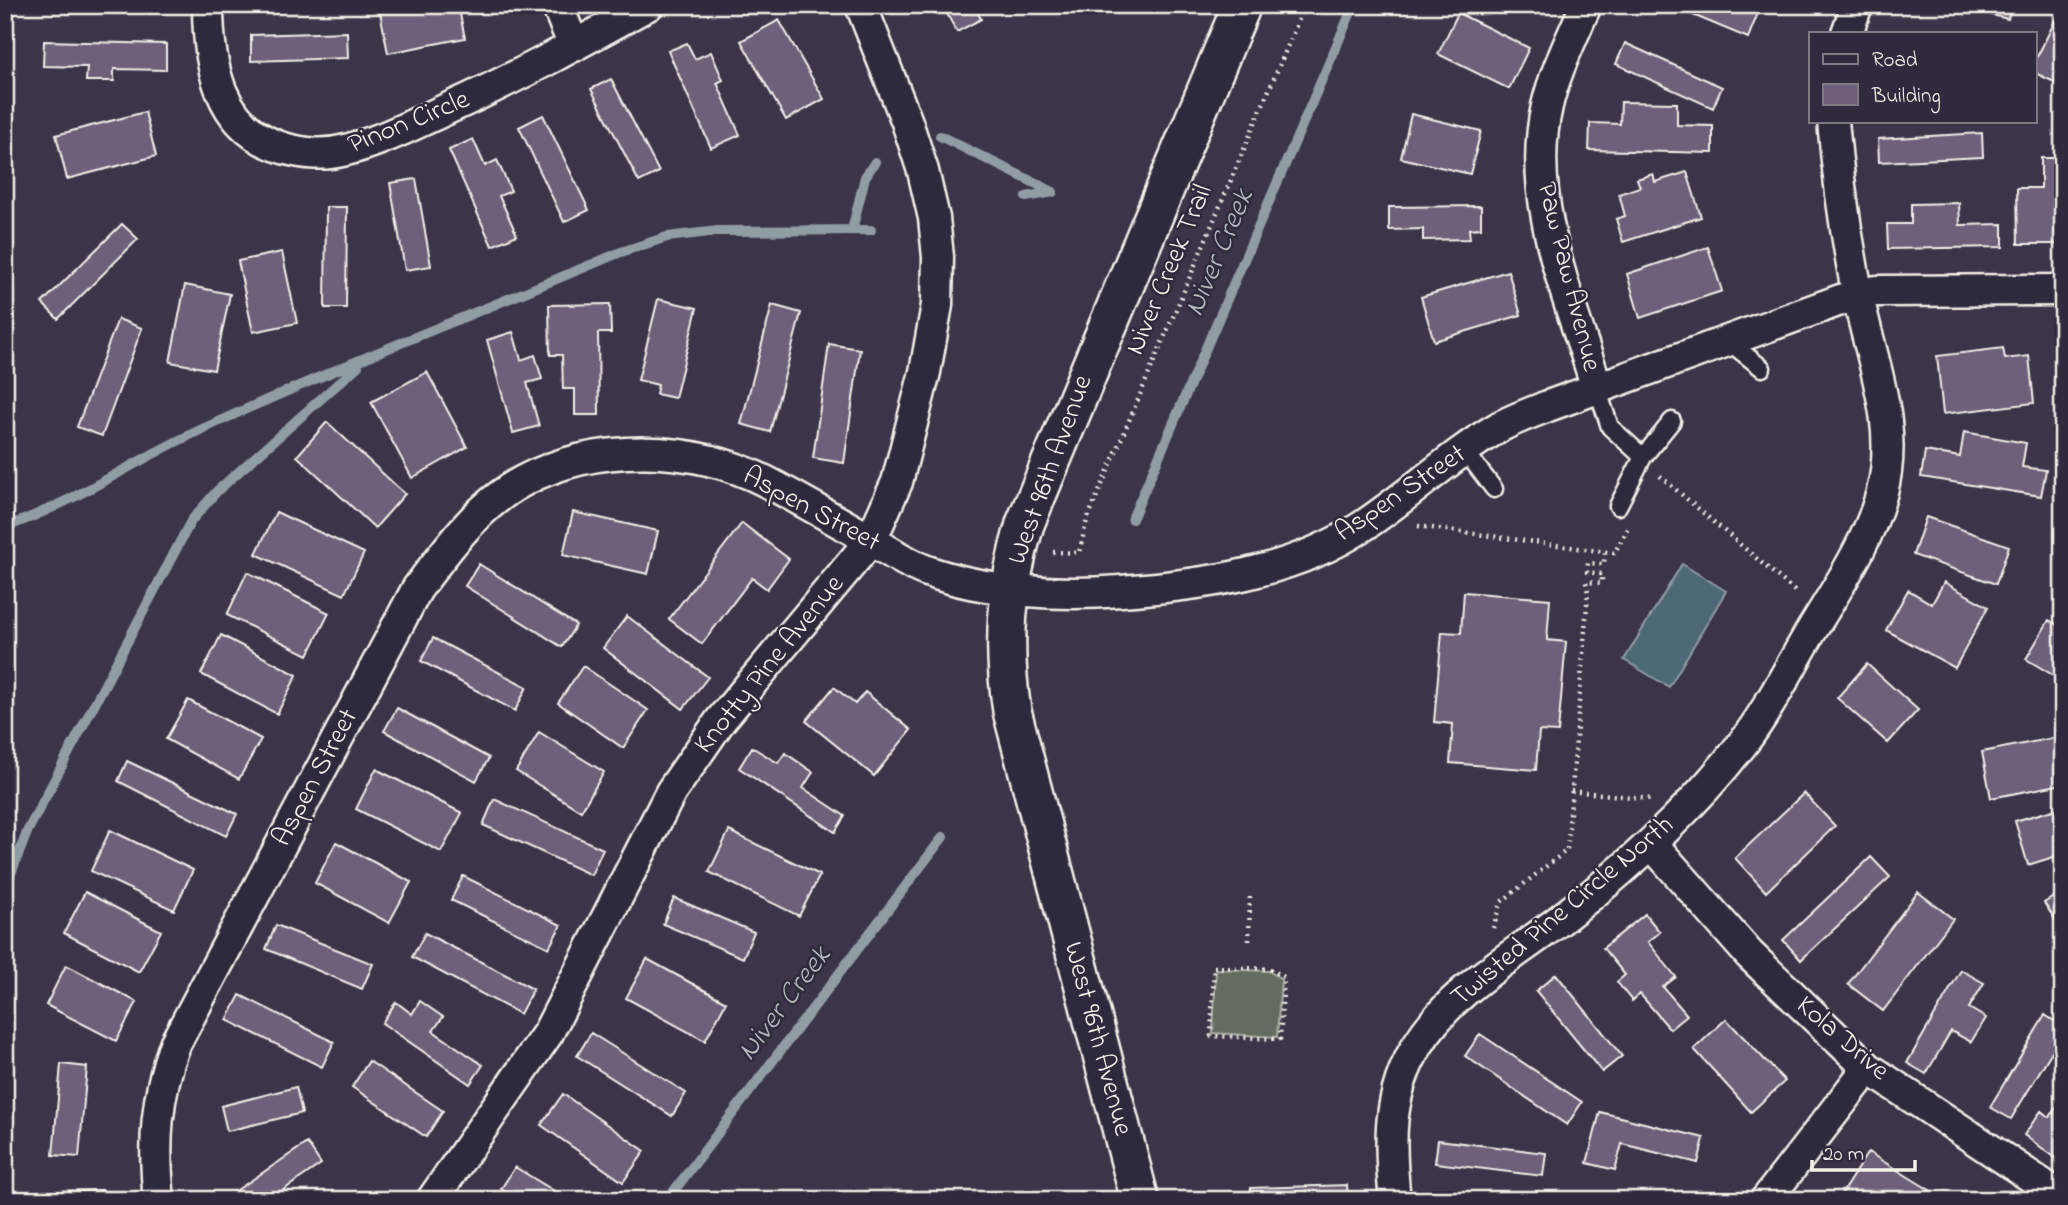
<svg xmlns="http://www.w3.org/2000/svg" width="2068" height="1205" font-family="'Indie Flower',sans-serif">
<style>
.green{fill:#646c5f;stroke:#acaea4;stroke-width:2}
.water{fill:#4e6776;stroke:#909ea4;stroke-width:2}
.lines{fill:none;stroke-linecap:round;stroke-linejoin:round}
.stream{stroke:#909ea4;stroke-width:10}
.building{fill:#6e5e7a;stroke:#f4f1e8;stroke-width:2}
.service-casing{stroke:#f4f1e8;stroke-width:21}
.minor-casing{stroke:#f4f1e8;stroke-width:35}
.tertiary-casing{stroke:#f4f1e8;stroke-width:42}
.path{stroke:#f4f1e8;stroke-width:4.5;stroke-dasharray:2 5;stroke-linecap:butt}
.service{stroke:#2f2a3d;stroke-width:16}
.minor{stroke:#2f2a3d;stroke-width:30}
.tertiary{stroke:#2f2a3d;stroke-width:37}
.labels{text-anchor:middle;dominant-baseline:central;stroke-width:5;stroke-linejoin:round;paint-order:stroke}
.street-label{font-size:28px;fill:#f4f1e8;stroke:#2f2a3d}
.water-label{font-size:30px;font-style:italic;fill:#b2baba;stroke:#2f2a3d}
</style>
<rect width="100%" height="100%" fill="#3c3449"/>
<filter id="ink" filterUnits="userSpaceOnUse"><feTurbulence type="fractalNoise" baseFrequency=".0143" numOctaves="2"/><feDisplacementMap in="SourceGraphic" scale="14" xChannelSelector="R" yChannelSelector="G"/><feConvolveMatrix kernelMatrix="1 2 1 2 8 2 1 2 1" color-interpolation-filters="sRGB"/></filter>
<g filter="url(#ink)">
<path class="green" d="M 1216,969 L 1269,971 L 1281,979 L 1277,1037 L 1213,1033 Z"/>
<path class="water" d="M 1682,564 L 1726,591 L 1669,687 L 1624,660 Z"/>
<g class="lines">
<path class="stream" d="M 940,136 L 1053,192
M 1026,197 L 1053,192
M 852,230 L 865,177 L 875,162
M 1132,519 L 1354,5
M 5,527 C 72,504 132,462 196,432 C 335,367 480,312 621,252 L 667,237 L 718,231 L 871,230
M 5,914 L 8,881 L 28,830 L 191,521 L 217,491 L 358,366
M 667,1200 L 943,837"/>
</g>
<path class="building" d="M 386,5 L 458,5 L 465,38 L 388,53 L 379,7 Z
M 942,5 L 974,5 L 981,19 L 957,32 Z
M 1669,5 L 1739,5 L 1758,13 L 1748,38 Z
M 1952,5 L 2011,5 L 2008,19 Z
M 2063,5 L 2063,86 L 2035,73 L 2035,61 Z
M 1458,13 L 1529,48 L 1509,89 L 1438,54 Z
M 779,20 L 824,99 L 786,120 L 741,41 Z
M 347,32 L 348,58 L 251,61 L 251,35 Z
M 44,41 L 166,44 L 166,70 L 114,69 L 114,81 L 86,81 L 87,67 L 43,66 Z
M 687,43 L 695,59 L 711,52 L 723,80 L 717,83 L 740,135 L 711,148 L 668,51 Z
M 1625,43 L 1722,87 L 1713,108 L 1616,64 Z
M 611,79 L 659,172 L 639,182 L 591,89 Z
M 1621,102 L 1677,103 L 1677,125 L 1713,126 L 1713,153 L 1589,150 L 1590,123 L 1620,124 Z
M 145,112 L 156,156 L 67,179 L 56,135 Z
M 1411,114 L 1481,131 L 1470,174 L 1401,158 Z
M 543,115 L 589,210 L 564,222 L 519,127 Z
M 1982,133 L 1983,157 L 1879,162 L 1878,139 Z
M 473,139 L 485,166 L 497,160 L 511,191 L 499,196 L 517,235 L 492,246 L 449,150 Z
M 2041,158 L 2063,158 L 2063,244 L 2018,244 L 2017,188 L 2041,188 Z
M 1687,172 L 1701,217 L 1623,242 L 1616,219 L 1625,216 L 1619,194 L 1640,187 L 1637,179 L 1653,174 L 1655,182 Z
M 416,179 L 431,266 L 405,270 L 390,183 Z
M 1959,203 L 1960,225 L 2003,224 L 2003,247 L 1888,249 L 1887,224 L 1911,224 L 1911,204 Z
M 1481,206 L 1481,228 L 1469,229 L 1470,239 L 1423,240 L 1423,229 L 1389,230 L 1389,207 Z
M 326,207 L 347,207 L 346,308 L 325,308 Z
M 122,224 L 138,239 L 58,319 L 42,303 Z
M 1708,247 L 1722,291 L 1640,318 L 1627,274 Z
M 282,252 L 297,323 L 253,332 L 238,261 Z
M 1508,271 L 1521,315 L 1434,341 L 1421,297 Z
M 185,285 L 230,294 L 214,370 L 170,362 Z
M 658,299 L 697,308 L 675,398 L 656,394 L 658,385 L 638,380 Z
M 610,304 L 611,333 L 598,333 L 599,415 L 575,415 L 575,389 L 563,389 L 562,355 L 550,355 L 549,305 Z
M 772,305 L 801,313 L 770,432 L 741,424 Z
M 118,319 L 142,328 L 102,436 L 77,427 Z
M 513,332 L 521,360 L 535,355 L 542,379 L 527,383 L 539,426 L 513,433 L 487,340 Z
M 829,344 L 860,349 L 844,463 L 813,458 Z
M 2003,348 L 2005,359 L 2029,356 L 2034,403 L 1943,414 L 1937,356 Z
M 427,372 L 467,447 L 412,478 L 371,402 Z
M 327,422 L 405,494 L 375,528 L 297,456 Z
M 1964,432 L 2026,443 L 2022,467 L 2046,470 L 2041,496 L 1921,477 L 1925,451 L 1960,457 Z
M 276,512 L 364,553 L 344,595 L 256,554 Z
M 573,512 L 658,531 L 648,574 L 563,555 Z
M 1926,517 L 2009,546 L 1996,584 L 1913,555 Z
M 742,523 L 789,559 L 767,589 L 752,578 L 702,644 L 669,619 Z
M 479,564 L 576,625 L 562,647 L 465,586 Z
M 247,572 L 329,613 L 308,655 L 227,615 Z
M 1944,582 L 1988,607 L 1955,668 L 1886,630 L 1908,590 L 1932,604 Z
M 1464,592 L 1550,599 L 1547,640 L 1566,642 L 1558,732 L 1539,731 L 1536,770 L 1450,763 L 1453,724 L 1434,722 L 1442,632 L 1461,633 Z
M 627,616 L 708,677 L 683,709 L 603,648 Z
M 2049,620 L 2063,628 L 2063,681 L 2026,659 Z
M 221,635 L 297,675 L 277,714 L 201,674 Z
M 433,638 L 527,687 L 515,711 L 421,661 Z
M 1867,664 L 1918,710 L 1888,743 L 1837,698 Z
M 583,666 L 648,710 L 623,748 L 558,703 Z
M 834,687 L 855,704 L 865,692 L 911,730 L 874,776 L 806,721 Z
M 188,700 L 261,739 L 239,779 L 166,739 Z
M 397,708 L 489,758 L 476,781 L 384,731 Z
M 539,732 L 604,772 L 581,811 L 516,771 Z
M 2063,736 L 2063,784 L 1991,798 L 1982,752 Z
M 752,747 L 778,763 L 785,753 L 813,772 L 803,788 L 845,816 L 835,832 L 739,768 Z
M 127,761 L 237,814 L 226,836 L 118,781 Z
M 376,769 L 462,813 L 441,852 L 356,809 Z
M 1804,793 L 1835,826 L 1766,892 L 1735,858 Z
M 494,799 L 603,849 L 591,875 L 483,825 Z
M 2063,807 L 2063,854 L 2028,865 L 2015,821 Z
M 110,830 L 193,870 L 174,910 L 91,871 Z
M 729,831 L 820,875 L 799,916 L 709,872 Z
M 336,842 L 411,882 L 389,923 L 315,883 Z
M 1871,857 L 1890,877 L 1801,960 L 1783,940 Z
M 463,876 L 561,925 L 549,948 L 451,900 Z
M 2063,891 L 2063,927 L 2061,928 L 2044,903 Z
M 85,892 L 161,931 L 139,972 L 64,933 Z
M 1918,892 L 1953,919 L 1883,1011 L 1848,984 Z
M 674,898 L 754,932 L 743,958 L 663,924 Z
M 1645,914 L 1660,932 L 1648,942 L 1676,977 L 1663,987 L 1687,1015 L 1670,1029 L 1640,994 L 1632,1001 L 1617,982 L 1625,975 L 1603,948 Z
M 276,925 L 373,964 L 362,989 L 266,949 Z
M 425,933 L 533,989 L 520,1014 L 412,957 Z
M 647,959 L 726,1002 L 705,1041 L 626,998 Z
M 66,965 L 137,1002 L 116,1041 L 46,1005 Z
M 1961,970 L 1984,983 L 1969,1008 L 1986,1018 L 1971,1042 L 1951,1031 L 1926,1074 L 1907,1063 Z
M 1556,974 L 1622,1056 L 1602,1072 L 1536,991 Z
M 240,995 L 334,1042 L 322,1067 L 227,1020 Z
M 420,1001 L 443,1017 L 433,1031 L 483,1065 L 470,1084 L 382,1023 L 396,1002 L 412,1014 Z
M 2045,1015 L 2063,1027 L 2063,1033 L 2011,1119 L 1990,1107 Z
M 1726,1019 L 1785,1081 L 1751,1112 L 1694,1049 Z
M 591,1033 L 686,1093 L 672,1116 L 577,1056 Z
M 1480,1034 L 1582,1102 L 1567,1125 L 1465,1056 Z
M 369,1061 L 443,1111 L 426,1137 L 352,1087 Z
M 61,1064 L 87,1067 L 79,1157 L 53,1155 Z
M 296,1087 L 302,1113 L 227,1131 L 221,1106 Z
M 563,1094 L 645,1151 L 623,1182 L 541,1125 Z
M 2063,1098 L 2063,1163 L 2024,1135 L 2041,1111 L 2049,1117 Z
M 1600,1112 L 1704,1138 L 1698,1163 L 1622,1144 L 1615,1170 L 1587,1163 Z
M 1438,1140 L 1546,1153 L 1543,1176 L 1435,1163 Z
M 307,1143 L 321,1164 L 269,1200 L 222,1200 Z
M 1868,1152 L 1933,1192 L 1929,1200 L 1846,1200 L 1840,1196 Z
M 515,1167 L 569,1200 L 518,1200 L 501,1189 Z
M 1347,1185 L 1348,1200 L 1251,1200 L 1251,1188 Z
M 103,1190 L 104,1200 L 59,1200 L 58,1191 Z"/>
<g class="lines">
<defs>
<path id="service" d="M 1729,342 L 1762,368
M 1597,388 L 1610,427 L 1643,457
M 1465,451 L 1494,489
M 1618,506 L 1643,457 L 1672,421"/>
<path id="minor" d="M 208,5 C 208,64 219,129 283,148 C 305,154 324,156 346,150 C 382,141 416,123 449,108 C 518,77 583,41 648,5
M 557,5 L 574,46
M 1586,5 C 1572,38 1555,71 1547,106 C 1525,200 1570,299 1597,388
M 1847,33 L 1857,5
M 1652,844 L 1749,954 L 1868,1068 L 2063,1198
M 159,1200 C 153,1144 156,1096 175,1044 L 417,589 C 447,549 478,505 523,481 C 597,442 693,444 767,482 C 801,500 834,519 867,538 C 887,549 905,563 927,571 C 985,592 1061,596 1121,591 C 1203,585 1293,573 1363,526 C 1410,495 1452,454 1501,426 C 1516,418 1533,412 1548,406 L 1857,294 L 1877,291 L 2063,290
M 432,1200 L 548,1033 L 671,792 L 720,721 L 871,540 L 897,482 L 925,372 L 937,305 L 938,257 L 934,218 L 923,171 L 907,122 L 861,5
M 1395,1200 C 1389,1144 1387,1095 1417,1046 C 1451,989 1515,956 1565,916 C 1631,865 1692,809 1743,743 C 1770,708 1790,666 1813,628 C 1839,585 1869,541 1882,492 C 1900,424 1870,358 1857,291 C 1846,235 1838,178 1833,121
M 1766,1200 L 1868,1068"/>
<path id="tertiary" d="M 1140,1200 L 1012,711 C 1002,646 1006,587 1025,524 L 1242,5"/>
</defs>
<use href="#service" class="service-casing"/>
<use href="#minor" class="minor-casing"/>
<use href="#tertiary" class="tertiary-casing"/>
<path class="path" d="M 1660,476 L 1797,593
M 1418,526 L 1614,553 L 1628,529
M 1053,552 L 1079,553 L 1087,520 L 1305,5
M 1571,791 L 1651,799
M 1493,928 L 1501,902 L 1567,850 L 1588,593 L 1586,582 L 1602,583 L 1602,574 L 1587,572 L 1588,563 L 1604,564 L 1605,552
M 1249,941 L 1250,897
M 1214,967 L 1270,969 L 1284,977 L 1280,1039 L 1211,1036 Z"/>
<use href="#service" class="service"/>
<use href="#minor" class="minor"/>
<use href="#tertiary" class="tertiary"/>
</g>
</g>
<g class="labels">
<g class="street-label">
<text transform="translate(409 123) rotate(-22)">Pinon Circle</text>
<text transform="translate(1170 270) rotate(-67)">Niver Creek Trail</text>
<text transform="translate(1568 277) rotate(76)">Paw Paw Avenue</text>
<text transform="translate(1051 470) rotate(-70)">West 96th Avenue</text>
<text transform="translate(1401 494) rotate(-34)">Aspen Street</text>
<text transform="translate(811 510) rotate(28)">Aspen Street</text>
<text transform="translate(770 665) rotate(-51)">Knotty Pine Avenue</text>
<text transform="translate(316 778) rotate(-62)">Aspen Street</text>
<text transform="translate(1563 912) rotate(-40)">Twisted Pine Circle North</text>
<text transform="translate(1097 1039) rotate(75)">West 96th Avenue</text>
<text transform="translate(1842 1039) rotate(41)">Kola Drive</text>
</g>
<g class="water-label">
<text transform="translate(1220 253) rotate(-67)">Niver Creek</text>
<text transform="translate(785 1004) rotate(-53)">Niver Creek</text>
</g>
</g>
<rect width="2068" height="1205" fill="none" stroke="#2f2a3d" stroke-width="28"/>
<rect x="14" y="14" width="2040" height="1177" fill="none" stroke="#f4f1e8" stroke-width="2.5" filter="url(#ink)"/>
<rect x="1809" y="32" width="228" height="91" fill="#2f2a3d" stroke="#7e7a81" stroke-width="2"/>
<rect x="1823" y="54" width="35" height="10" fill="#2f2a3d" stroke="#7e7a81" stroke-width="2"/>
<text x="1872" y="66" font-size="21" fill="#f4f1e8">Road</text>
<rect x="1823" y="84" width="35" height="21" fill="#6e5e7a" stroke="#7e7a81" stroke-width="2"/>
<text x="1872" y="102" font-size="21" fill="#f4f1e8">Building</text>
<path d="M1812 1160v10h103v-10" fill="none" stroke="#f4f1e8" stroke-width="3.5"/>
<text x="1823" y="1160" font-size="21" fill="#f4f1e8" stroke="#2f2a3d" stroke-width="5" paint-order="stroke">20 m</text>
</svg>
